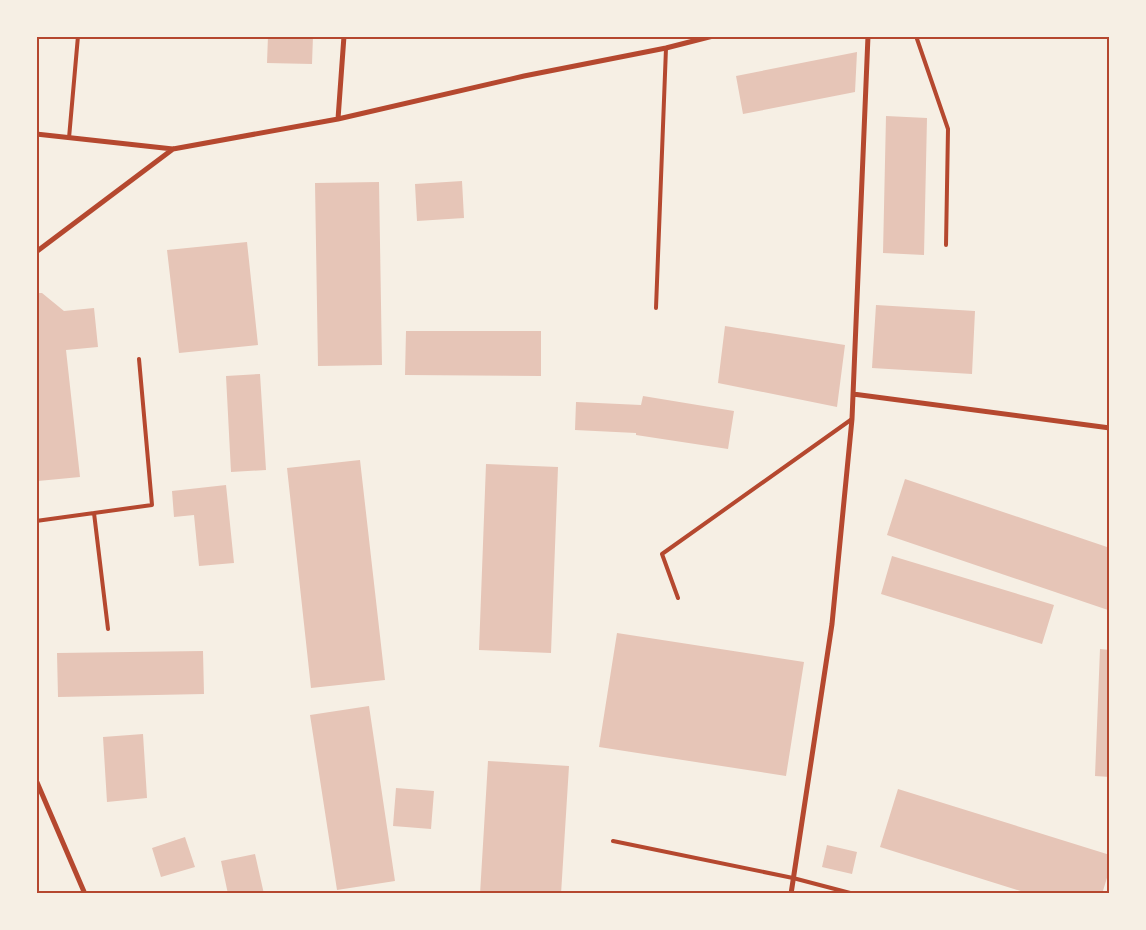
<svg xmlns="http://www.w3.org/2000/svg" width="1146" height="930" font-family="'Roboto Condensed',sans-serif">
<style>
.building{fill:#e6c5b7}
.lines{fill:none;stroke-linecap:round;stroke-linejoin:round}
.service{stroke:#b5482f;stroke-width:4}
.minor{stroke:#b5482f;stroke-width:5}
.neatline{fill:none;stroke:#b5482f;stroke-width:2}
</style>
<rect width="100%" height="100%" fill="#f6efe4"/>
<path class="building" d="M 268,36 L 313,36 L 312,64 L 267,63 Z
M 857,52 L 855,92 L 743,114 L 736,76 Z
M 886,116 L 927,118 L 924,255 L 883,253 Z
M 462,181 L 464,218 L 417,221 L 415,184 Z
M 379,182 L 382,365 L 318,366 L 315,183 Z
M 247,242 L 258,345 L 179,353 L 167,250 Z
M 36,293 L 42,293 L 64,311 L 94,308 L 98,347 L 66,350 L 80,477 L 38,481 L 36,465 Z
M 876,305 L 975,311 L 972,374 L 872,368 Z
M 725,326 L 845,345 L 837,407 L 718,383 Z
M 406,331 L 541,331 L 541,376 L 405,375 Z
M 260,374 L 266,470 L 231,472 L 226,376 Z
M 643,396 L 734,411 L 728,449 L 636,435 L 636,433 L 575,430 L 576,402 L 641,405 Z
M 360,460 L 385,680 L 311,688 L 287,468 Z
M 486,464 L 558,467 L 551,653 L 479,650 Z
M 905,479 L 1110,548 L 1110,605 L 1108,610 L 887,535 Z
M 226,485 L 234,563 L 199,566 L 194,515 L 174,517 L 172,491 Z
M 892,556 L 1054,605 L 1042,644 L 881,594 Z
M 617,633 L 804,662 L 786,776 L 599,747 Z
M 1100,649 L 1110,650 L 1110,777 L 1095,776 Z
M 203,651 L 204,694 L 58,697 L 57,653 Z
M 369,706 L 395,881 L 337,890 L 310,715 Z
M 143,734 L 147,798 L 107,802 L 103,737 Z
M 488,761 L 569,766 L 561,894 L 480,894 Z
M 396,788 L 434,791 L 431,829 L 393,826 Z
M 898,789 L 1110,855 L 1110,868 L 1102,894 L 1030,894 L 880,847 Z
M 185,837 L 195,867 L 161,877 L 152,848 Z
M 827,845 L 857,852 L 852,874 L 822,867 Z
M 255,854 L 264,894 L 228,894 L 221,861 Z"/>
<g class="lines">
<path class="service" d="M 916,36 L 948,129 L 946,245
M 69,138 L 78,36
M 656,308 L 666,48
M 94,513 L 108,629
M 36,521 L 152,505 L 139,359
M 678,598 L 662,554 L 852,419
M 613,841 L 793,878 L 854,894"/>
<path class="minor" d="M 338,119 L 344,36
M 36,134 L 173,149 L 338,119 L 524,76 L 666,48 L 713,36
M 36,252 L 173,149
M 853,394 L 1110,428
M 36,780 L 85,894
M 791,894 L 832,624 L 852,419 L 868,36"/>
</g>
<rect width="1146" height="930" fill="none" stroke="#f6efe4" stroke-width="75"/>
<rect x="38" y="38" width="1070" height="854" class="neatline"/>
</svg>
